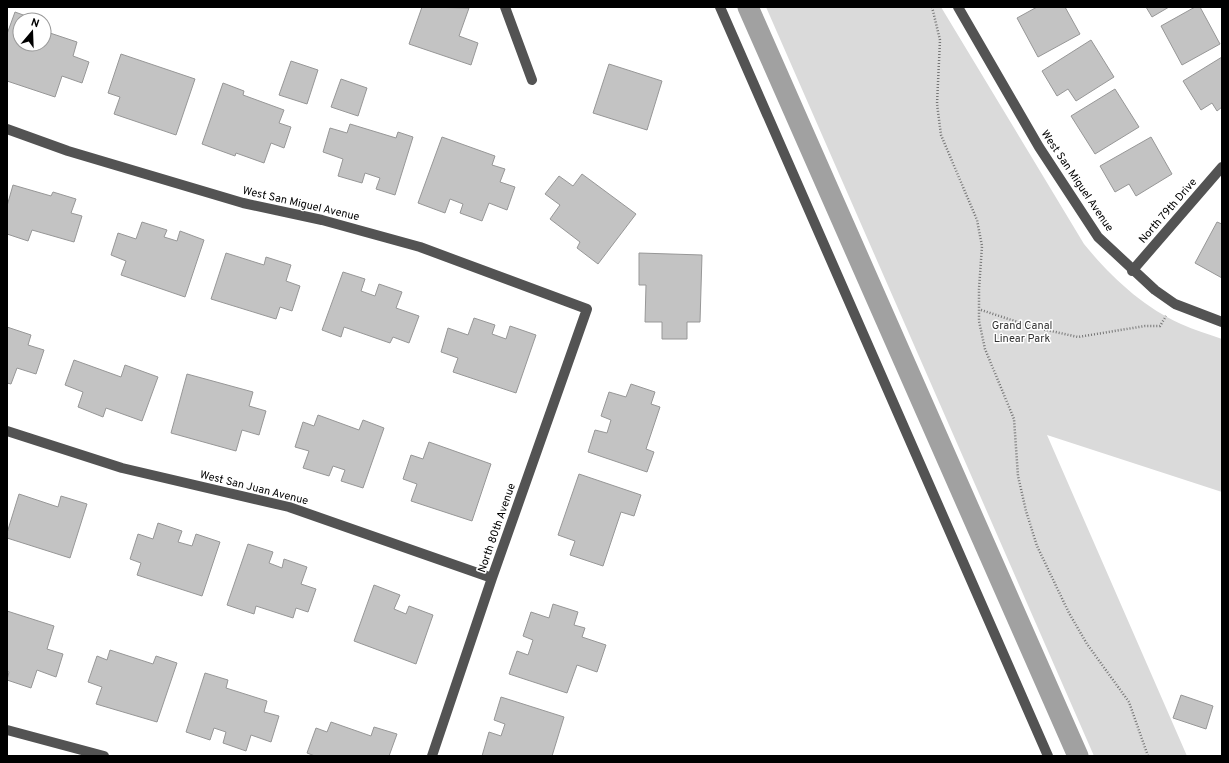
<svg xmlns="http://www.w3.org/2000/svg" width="1229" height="763" font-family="Overpass,sans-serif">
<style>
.green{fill:#dadada}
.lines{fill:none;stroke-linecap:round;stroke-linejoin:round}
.canal{stroke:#a1a1a1;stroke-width:21}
.building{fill:#c3c3c3;stroke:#979797}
.path{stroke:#757575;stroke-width:2.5;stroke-dasharray:1 2;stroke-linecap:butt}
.minor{stroke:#535353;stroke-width:10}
.labels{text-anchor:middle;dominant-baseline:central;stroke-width:3;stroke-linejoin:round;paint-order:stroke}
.street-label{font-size:11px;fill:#000;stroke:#fff}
.park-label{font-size:11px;fill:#313131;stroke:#fff}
</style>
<rect width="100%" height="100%" fill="#fff"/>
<path class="green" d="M 766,7 L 941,7 L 1084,244 C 1111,277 1143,307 1181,324 C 1194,330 1209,334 1222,339 L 1222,492 L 1047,435 L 1187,756 L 1094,756 Z"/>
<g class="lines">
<path class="canal" d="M 748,7 L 1078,756"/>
</g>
<path class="building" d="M 422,7 L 469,8 L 459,36 L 478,43 L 471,65 L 409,44 Z
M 1037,7 L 1065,7 L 1080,34 L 1038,57 L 1017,18 Z
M 1146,7 L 1169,7 L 1152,17 Z
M 1195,7 L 1200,7 L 1220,44 L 1182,65 L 1161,26 Z
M 15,12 L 37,20 L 20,20 L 20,44 L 44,44 L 44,31 L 77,42 L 73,56 L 89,62 L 82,83 L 62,76 L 55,97 L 7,81 L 7,34 Z
M 1091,40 L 1114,77 L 1076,101 L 1068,89 L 1057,96 L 1042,71 Z
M 121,54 L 195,79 L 176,135 L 114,114 L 120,97 L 108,93 Z
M 1222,57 L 1222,107 L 1217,111 L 1212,103 L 1201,110 L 1183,81 Z
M 291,61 L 318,70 L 307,104 L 279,95 Z
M 609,64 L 662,81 L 647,130 L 593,113 Z
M 341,79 L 367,88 L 358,116 L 331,107 Z
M 223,83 L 244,91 L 243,95 L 284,110 L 279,123 L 291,127 L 284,148 L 271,143 L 264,163 L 236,153 L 235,156 L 202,144 Z
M 1115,89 L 1139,127 L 1095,154 L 1071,116 Z
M 350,124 L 396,138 L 398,132 L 413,137 L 395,195 L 376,189 L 380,178 L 365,173 L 362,183 L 338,176 L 343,159 L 323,152 L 330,128 L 347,133 Z
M 442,137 L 495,156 L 492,165 L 505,169 L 500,182 L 515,187 L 507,210 L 489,203 L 482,221 L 460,213 L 463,204 L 450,199 L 445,213 L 418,203 Z
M 1151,137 L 1172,174 L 1136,196 L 1129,184 L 1115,192 L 1100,166 Z
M 582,174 L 636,214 L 598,264 L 577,248 L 580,242 L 550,219 L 560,205 L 545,194 L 559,176 L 573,186 Z
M 13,185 L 51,196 L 53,192 L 76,199 L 71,213 L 82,216 L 74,242 L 32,230 L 28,241 L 7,234 L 7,206 Z
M 142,222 L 167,230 L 164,237 L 177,241 L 180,231 L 204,240 L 185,297 L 121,275 L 126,261 L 111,255 L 118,233 L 136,239 Z
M 1217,222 L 1222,224 L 1222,278 L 1195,263 Z
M 226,253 L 264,265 L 266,257 L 291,265 L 286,281 L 300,286 L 292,311 L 280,307 L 276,319 L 211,299 Z
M 639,253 L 702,255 L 700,322 L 687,322 L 687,339 L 662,339 L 662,322 L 645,322 L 646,285 L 639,285 Z
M 343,272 L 365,279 L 361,291 L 375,296 L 379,284 L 402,292 L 396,308 L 419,316 L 409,343 L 393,337 L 390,343 L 344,327 L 341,337 L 322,330 Z
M 474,318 L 495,325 L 492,334 L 506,339 L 510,326 L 536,335 L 516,393 L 453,372 L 458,358 L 441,352 L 448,328 L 468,335 Z
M 7,327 L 31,335 L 28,345 L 44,350 L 36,374 L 17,368 L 11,384 L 7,383 Z
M 74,360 L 121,377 L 125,365 L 158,377 L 142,421 L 106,408 L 103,417 L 78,407 L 83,392 L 65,385 Z
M 187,374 L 253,392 L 249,406 L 266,411 L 259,435 L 242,430 L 236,451 L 171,433 Z
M 631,384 L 655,392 L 651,404 L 660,407 L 646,449 L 654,452 L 647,472 L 588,452 L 595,430 L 607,433 L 611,420 L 601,416 L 609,392 L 626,397 Z
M 318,415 L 359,430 L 363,420 L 384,428 L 363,488 L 341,481 L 345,470 L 333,466 L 329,476 L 303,468 L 309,451 L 295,447 L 303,422 L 314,426 Z
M 429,442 L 491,464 L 472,521 L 411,501 L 417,484 L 403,479 L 411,455 L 423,459 Z
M 579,474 L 641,495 L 634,516 L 621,512 L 603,566 L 570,555 L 575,541 L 558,535 Z
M 19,494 L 58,507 L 61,496 L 87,504 L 70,558 L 7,538 L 7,533 Z
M 158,523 L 182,531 L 178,542 L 192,546 L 196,534 L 220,542 L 202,596 L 137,575 L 141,563 L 130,559 L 138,534 L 153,539 Z
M 248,544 L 273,552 L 269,563 L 282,568 L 284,559 L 307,567 L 301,584 L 316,589 L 308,612 L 296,608 L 293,618 L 256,606 L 254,614 L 227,605 Z
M 374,585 L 400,595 L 394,609 L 406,614 L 409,606 L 433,615 L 416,664 L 354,641 Z
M 553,604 L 578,612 L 574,625 L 585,628 L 582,637 L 606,645 L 597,672 L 577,665 L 567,693 L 509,674 L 517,651 L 528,655 L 533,640 L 523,636 L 531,612 L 549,618 Z
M 7,611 L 54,626 L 47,649 L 63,654 L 56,677 L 37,670 L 31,688 L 7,680 L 9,672 L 7,671 Z
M 110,650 L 153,664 L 156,656 L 177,663 L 157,722 L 96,704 L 102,687 L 88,682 L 97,656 L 107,660 Z
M 205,673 L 228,680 L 226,688 L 267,701 L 264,712 L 279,716 L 271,742 L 251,735 L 246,751 L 223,743 L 226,732 L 214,728 L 210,740 L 186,732 Z
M 1181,695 L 1213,706 L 1206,729 L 1173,718 Z
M 501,697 L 564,717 L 552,756 L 482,756 L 489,732 L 501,736 L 505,724 L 494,720 Z
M 331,722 L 371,736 L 374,727 L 397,734 L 389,756 L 315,756 L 307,753 L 316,728 L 327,732 Z"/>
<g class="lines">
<path class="path" d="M 932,7 L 940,40 L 937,104 L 941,135 L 977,220 L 982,246 L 979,289 L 979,321 L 985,349 L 1014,419 L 1018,476 L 1026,511 L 1037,546 L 1069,613 L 1087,644 L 1129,702 L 1148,756
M 981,310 L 1033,327 L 1078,337 L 1145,326 L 1160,326 L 1166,316"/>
<path class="minor" d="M 505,7 L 532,80
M 720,7 L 1048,756
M 958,7 L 1039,147 L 1098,237 L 1155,290 L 1175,304 L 1222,322
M 7,129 L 68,151 L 243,203 L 322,220 L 420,247 L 587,309 L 492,578 L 432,756
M 1132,271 L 1222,167
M 7,431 L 122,468 L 289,507 L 492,578
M 7,730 L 104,756"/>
</g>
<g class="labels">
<g class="street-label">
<text transform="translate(1077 181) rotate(56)">West San Miguel Avenue</text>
<text transform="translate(301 204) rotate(13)">West San Miguel Avenue</text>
<text transform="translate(1168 211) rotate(-49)">North 79th Drive</text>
<text transform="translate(254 488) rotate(14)">West San Juan Avenue</text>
<text transform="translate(497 528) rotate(-71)">North 80th Avenue</text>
</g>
<g class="park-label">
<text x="1022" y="326">Grand Canal<tspan x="1022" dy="13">Linear Park</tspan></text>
</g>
</g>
<rect width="1229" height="763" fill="none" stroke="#000000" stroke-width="16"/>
<g transform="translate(32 32) rotate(19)"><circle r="19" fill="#ffffff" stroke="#999999"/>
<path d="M0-3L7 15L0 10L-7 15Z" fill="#000000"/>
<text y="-6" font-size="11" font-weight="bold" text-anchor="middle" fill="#000000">N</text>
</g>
</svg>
